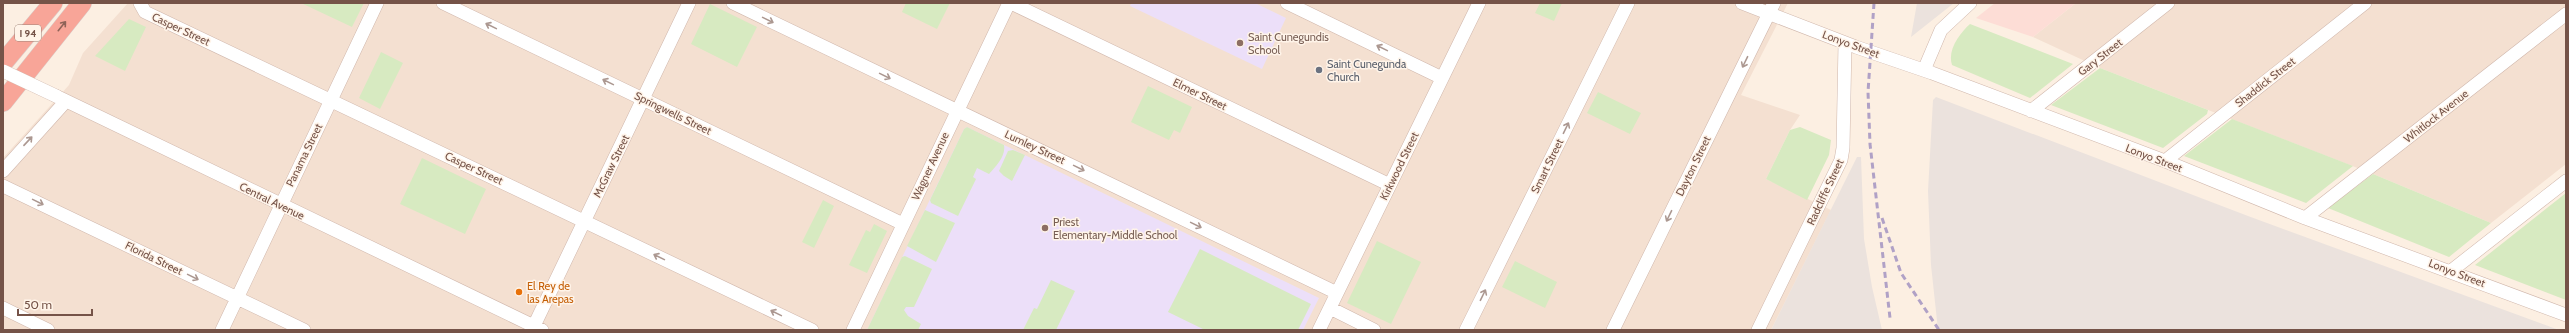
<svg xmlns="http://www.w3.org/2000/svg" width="2569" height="333" font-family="Cabin,sans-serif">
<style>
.residential{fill:#f4e0d1}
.commercial{fill:#fdddd6}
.industrial{fill:#ebe2dd}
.education{fill:#ecdff9}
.green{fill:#d7eac1}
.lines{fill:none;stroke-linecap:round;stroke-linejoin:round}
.minor-casing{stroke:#d0b7ac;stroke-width:14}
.highway-casing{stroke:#d8cfcc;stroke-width:20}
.minor{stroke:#fff;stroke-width:13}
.highway{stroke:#f8a598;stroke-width:19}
.rail{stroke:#b0a1c6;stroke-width:3;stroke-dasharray:6 4;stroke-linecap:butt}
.minor-bridge-casing{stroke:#d0b7ac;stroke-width:14;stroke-linecap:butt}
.minor-bridge{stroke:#fff;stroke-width:13}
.oneway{stroke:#ac9891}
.oneway2{stroke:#8f6358}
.education-dot{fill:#8d6e63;stroke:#fff4e9;stroke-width:1.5}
.worship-dot{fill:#6b7280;stroke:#fff4e9;stroke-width:1.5}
.food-dot{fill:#e8710a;stroke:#fff4e9;stroke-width:1.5}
.labels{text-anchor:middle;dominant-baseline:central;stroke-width:3;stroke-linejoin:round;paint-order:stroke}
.shield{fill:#fff4e9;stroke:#9e8378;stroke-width:1}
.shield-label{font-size:10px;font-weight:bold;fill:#755348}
.street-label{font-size:11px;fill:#755348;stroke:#fff4e9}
.education-label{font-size:11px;fill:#785e54;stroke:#fff4e9;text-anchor:start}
.worship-label{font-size:11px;fill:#5b616d;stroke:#fff4e9;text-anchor:start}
.food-label{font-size:11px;fill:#c56008;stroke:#fff4e9;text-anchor:start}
</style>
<rect width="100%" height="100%" fill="#fcefe2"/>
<path class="residential" d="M 128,3 L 1788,3 L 1741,95 L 1800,115 L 1790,130 L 1766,179 L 1831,210 L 1771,330 L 3,330 L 3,158 L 69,85 L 83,53 Z
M 2076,3 L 2566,3 L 2566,164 L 2491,223 L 2373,174 L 2100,68 L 2033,37 Z"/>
<path class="commercial" d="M 1995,3 L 2076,3 L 2033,37 L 1976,18 Z"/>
<path class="industrial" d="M 1917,3 L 1954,3 L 1911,37 Z
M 1936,97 L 2248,216 L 2559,330 L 1938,330 L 1931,265 L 1928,191 L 1933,100 Z
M 1857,157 L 1861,157 L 1864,239 L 1872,287 L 1882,330 L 1771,330 Z"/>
<path class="education" d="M 1131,3 L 1255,3 L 1286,18 L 1262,69 L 1130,6 Z
M 967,127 L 1319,298 L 1303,330 L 867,330 L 964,129 Z"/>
<path class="green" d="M 301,3 L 364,3 L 352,27 Z
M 906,3 L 950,3 L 937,29 L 902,12 Z
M 1540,3 L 1562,3 L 1554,21 L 1535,13 Z
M 710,4 L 757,27 L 737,67 L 691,44 Z
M 129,19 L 146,27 L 125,71 L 95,56 Z
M 1970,24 L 2073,64 L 2030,98 L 1952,65 C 1947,50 1960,33 1970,24 Z
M 381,52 L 403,63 L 380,109 L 359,98 Z
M 2100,68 L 2208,110 L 2207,114 L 2163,148 L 2051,105 Z
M 1148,86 L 1192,107 L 1180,133 L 1174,130 L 1169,140 L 1131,122 Z
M 1598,92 L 1641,113 L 1630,134 L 1587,113 Z
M 2232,119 L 2353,166 L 2306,203 L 2184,156 Z
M 967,127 L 1004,145 C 1006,156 996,166 989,174 L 977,168 L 973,177 L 976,179 L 958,216 L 931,203 L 930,200 L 964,129 Z
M 1800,127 L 1831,140 L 1829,155 L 1807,200 L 1766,179 L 1790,130 Z
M 1013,150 L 1025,155 L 1012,181 L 1004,176 L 999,171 L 1008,151 Z
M 422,158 L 486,189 L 465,234 L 400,204 Z
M 2373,174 L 2491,223 L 2449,257 L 2328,208 Z
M 2566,193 L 2566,300 L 2475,265 Z
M 823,200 L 834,206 L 814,248 L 802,242 Z
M 925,210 L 955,223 L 936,262 L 907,246 Z
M 874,224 L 887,231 L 867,273 L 849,265 L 866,230 L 870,232 Z
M 1377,241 L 1421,262 L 1391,324 L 1347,303 Z
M 1200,249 L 1311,304 L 1298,330 L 1205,330 L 1168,312 Z
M 905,256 L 932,269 L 914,307 L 906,307 L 904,310 L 908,316 L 921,324 L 918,330 L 867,330 L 902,257 Z
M 1515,261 L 1557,282 L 1545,308 L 1502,287 Z
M 1051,280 L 1075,291 L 1056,330 L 1023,330 L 1034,308 L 1037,309 Z"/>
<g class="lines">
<defs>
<path id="minor" d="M 140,3 L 145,12 L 812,330
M 443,3 L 903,224
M 733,3 L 1337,293
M 1011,3 L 1390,185
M 1287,3 L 1442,78
M 1742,3 L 1856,47 L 1932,73 L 2165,161 L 2305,218 L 2566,315
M 1924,70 L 1941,30 L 1970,3
M 56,96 L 542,330
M 2031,111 L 2168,3
M 2165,161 L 2365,3
M 3,171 L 66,101
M 3,186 L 304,330
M 2305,218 L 2566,14
M 2451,271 L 2566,181
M 3,308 L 48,330
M 1330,308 L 1374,330
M 222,330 L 377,3
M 532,330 L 689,3
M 853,330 L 1009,3
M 1319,330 L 1479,3
M 1466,330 L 1628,3
M 1613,330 L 1774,3
M 1758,330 L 1841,160 L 1843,148 L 1845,43"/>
<path id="highway" d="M 3,63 L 53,3
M 3,102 L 82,3"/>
</defs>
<use href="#minor" class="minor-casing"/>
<use href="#highway" class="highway-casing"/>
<use href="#minor" class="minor"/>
<use href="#highway" class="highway"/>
<path class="rail" d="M 1874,3 L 1868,92 L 1870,144 L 1890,318
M 1882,218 L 1901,273 L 1939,330"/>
<defs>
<path id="minor-bridge" d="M 3,71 L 56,96"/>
</defs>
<use href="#minor-bridge" class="minor-bridge-casing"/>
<use href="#minor-bridge" class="minor-bridge"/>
</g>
<defs><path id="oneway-shaft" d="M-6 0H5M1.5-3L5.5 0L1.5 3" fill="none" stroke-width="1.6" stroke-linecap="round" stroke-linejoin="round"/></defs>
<g class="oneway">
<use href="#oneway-shaft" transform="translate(768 20) rotate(26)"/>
<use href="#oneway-shaft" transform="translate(491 26) rotate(-154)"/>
<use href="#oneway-shaft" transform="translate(1382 48) rotate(-154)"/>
<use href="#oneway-shaft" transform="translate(1745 62) rotate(116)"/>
<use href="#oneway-shaft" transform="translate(885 76) rotate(26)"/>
<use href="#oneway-shaft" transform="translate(608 82) rotate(-154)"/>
<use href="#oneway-shaft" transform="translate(1566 128) rotate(-64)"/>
<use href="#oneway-shaft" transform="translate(28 141) rotate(-47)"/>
<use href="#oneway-shaft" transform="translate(1079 168) rotate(26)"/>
<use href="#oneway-shaft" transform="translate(38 202) rotate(26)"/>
<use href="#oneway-shaft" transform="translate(1669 216) rotate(116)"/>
<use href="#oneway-shaft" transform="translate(1196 225) rotate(26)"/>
<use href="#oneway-shaft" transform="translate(659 257) rotate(-154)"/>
<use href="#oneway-shaft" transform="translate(193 277) rotate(26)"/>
<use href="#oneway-shaft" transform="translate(1483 295) rotate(-64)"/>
<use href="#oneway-shaft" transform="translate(776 313) rotate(-154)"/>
</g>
<use class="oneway2" href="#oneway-shaft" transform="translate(62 26) rotate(-51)"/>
<g class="education-dot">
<circle cx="1240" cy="43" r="4"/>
<circle cx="1045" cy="228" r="4"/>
</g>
<circle class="worship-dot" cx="1319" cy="70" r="4"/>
<circle class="food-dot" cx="519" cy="292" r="4"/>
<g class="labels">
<rect class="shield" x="15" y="25" width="26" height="16" rx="3"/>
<g class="shield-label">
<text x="28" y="33">I 94</text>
</g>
<g class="street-label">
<text transform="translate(181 29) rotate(25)">Casper Street</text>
<text transform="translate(1851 44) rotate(20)">Lonyo Street</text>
<text transform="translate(2100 57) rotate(-38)">Gary Street</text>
<text transform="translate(2265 82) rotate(-38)">Shaddick Street</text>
<text transform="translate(1200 94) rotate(26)">Elmer Street</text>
<text transform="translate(673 113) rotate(26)">Springwells Street</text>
<text transform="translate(2436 116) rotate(-38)">Whitlock Avenue</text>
<text transform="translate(1035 147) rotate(25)">Lumley Street</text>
<text transform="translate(304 155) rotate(-64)">Panama Street</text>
<text transform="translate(2154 158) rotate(21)">Lonyo Street</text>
<text transform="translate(611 166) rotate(-64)">McGraw Street</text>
<text transform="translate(930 166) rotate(-65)">Wagner Avenue</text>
<text transform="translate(1399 166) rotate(-64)">Kirkwood Street</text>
<text transform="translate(1547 166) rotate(-64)">Smart Street</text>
<text transform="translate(1693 166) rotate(-64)">Dayton Street</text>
<text transform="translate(474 168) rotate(25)">Casper Street</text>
<text transform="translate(1825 192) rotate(-65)">Radcliffe Street</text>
<text transform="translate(272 201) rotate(26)">Central Avenue</text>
<text transform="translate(154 258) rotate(26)">Florida Street</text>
<text transform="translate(2457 273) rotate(21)">Lonyo Street</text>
</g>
<g class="education-label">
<text x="1248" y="37">Saint Cunegundis<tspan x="1248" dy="13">School</tspan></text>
<text x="1053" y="222">Priest<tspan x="1053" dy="13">Elementary‑Middle School</tspan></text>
</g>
<g class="worship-label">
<text x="1327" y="64">Saint Cunegunda<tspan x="1327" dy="13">Church</tspan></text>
</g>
<g class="food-label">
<text x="527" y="286">El Rey de<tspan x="527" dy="13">las Arepas</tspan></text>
</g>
</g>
<rect width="2569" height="333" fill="none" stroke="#755348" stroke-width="8"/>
<path d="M18 309v6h74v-6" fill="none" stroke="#755348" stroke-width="2"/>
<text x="24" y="309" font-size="12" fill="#755348" stroke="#fff4e9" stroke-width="3" paint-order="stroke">50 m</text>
</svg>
